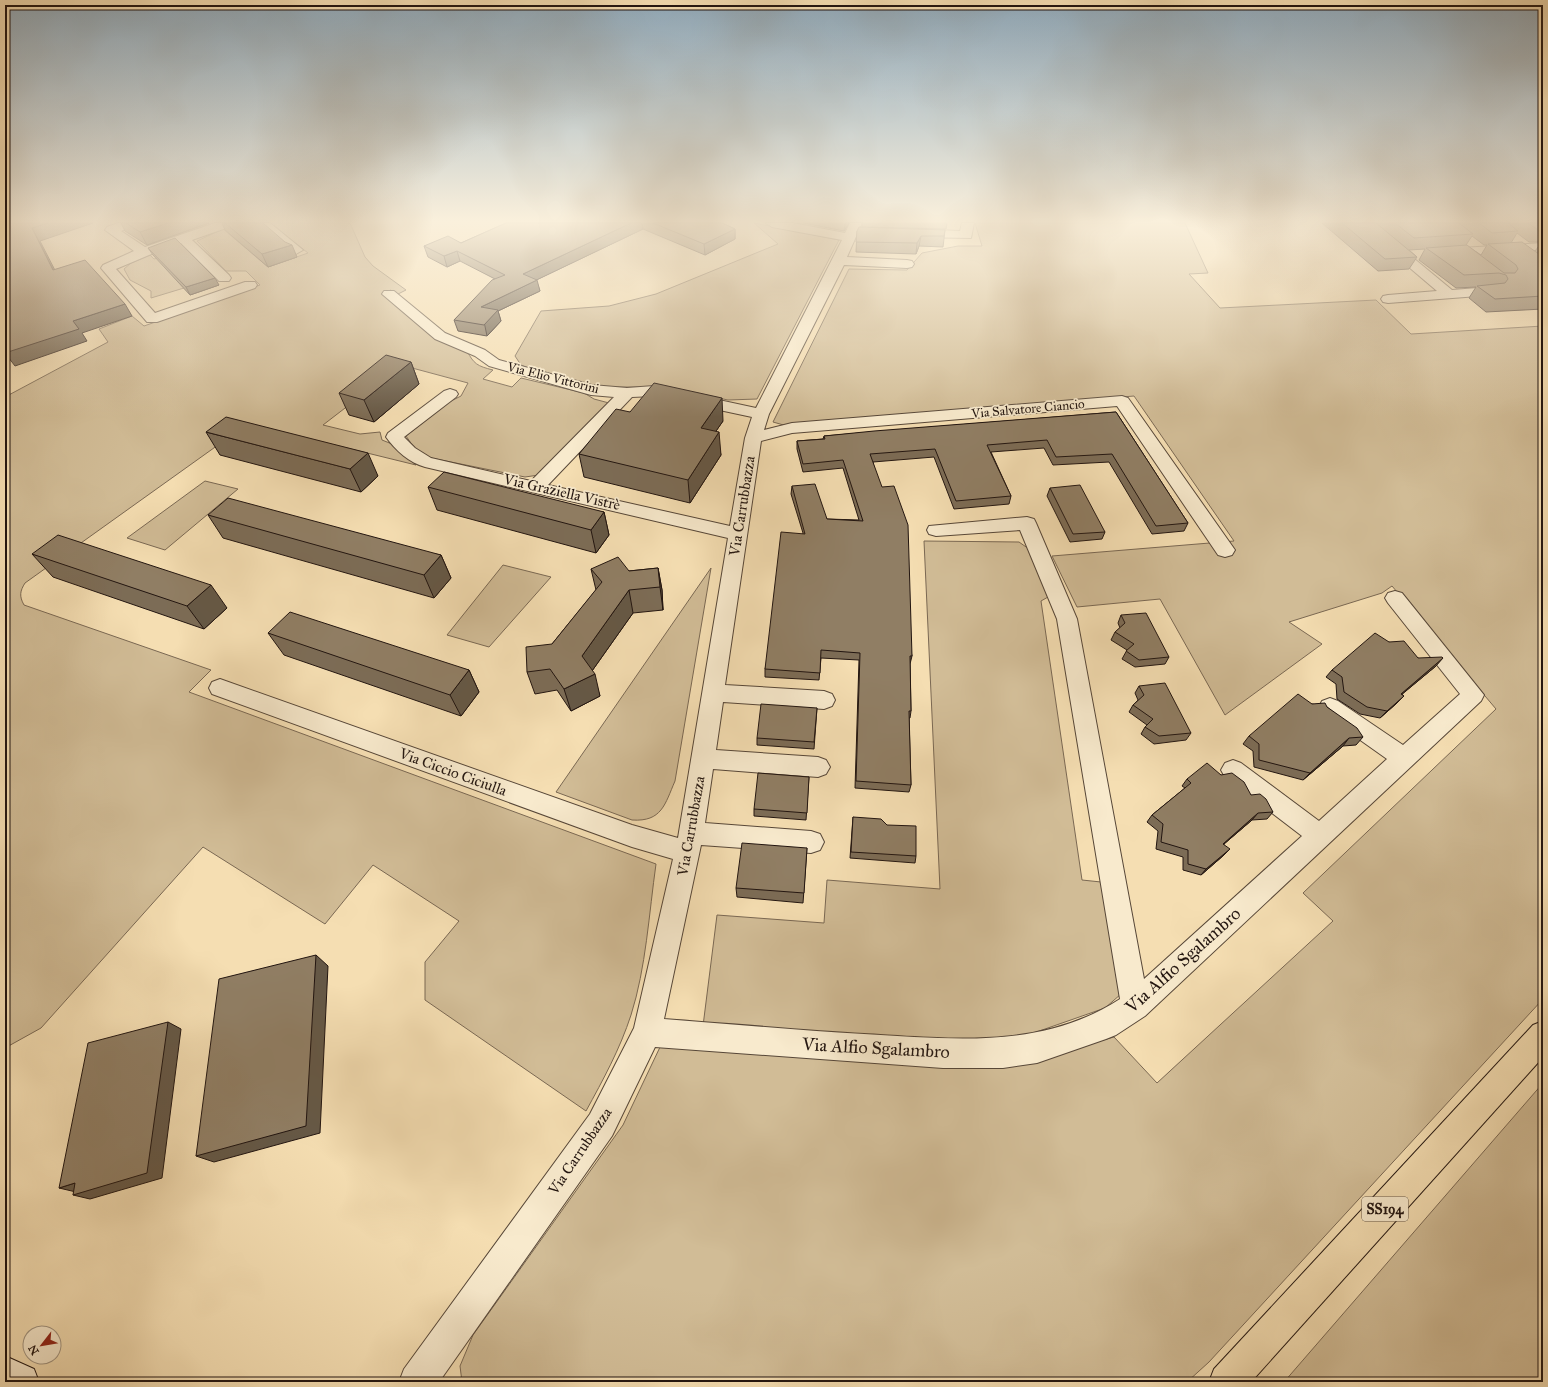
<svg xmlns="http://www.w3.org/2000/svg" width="1548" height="1387" font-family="'IM FELL Great Primer',serif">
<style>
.green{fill:#d1bc96;stroke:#7a6853}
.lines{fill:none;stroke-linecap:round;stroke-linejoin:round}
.street-casing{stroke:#574738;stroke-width:2}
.secondary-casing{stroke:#221510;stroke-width:2}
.primary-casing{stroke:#221510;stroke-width:2}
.street{fill:#f8eacd;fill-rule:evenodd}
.secondary{fill:#f8eacd;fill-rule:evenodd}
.primary{fill:#f5deb2;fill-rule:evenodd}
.wall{fill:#7c6c56;stroke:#221510;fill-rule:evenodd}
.shaded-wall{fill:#655846;stroke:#221510}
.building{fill:#907e64;stroke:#221510}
.labels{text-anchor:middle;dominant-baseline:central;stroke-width:3.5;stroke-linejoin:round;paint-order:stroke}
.far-street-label{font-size:13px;fill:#221510;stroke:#f8eacd}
.shield{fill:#f8eacd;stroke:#625549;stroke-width:1}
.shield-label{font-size:14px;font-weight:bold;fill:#221510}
.street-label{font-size:15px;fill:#221510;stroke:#f8eacd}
.near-street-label{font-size:18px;fill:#221510;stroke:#f8eacd}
</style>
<rect width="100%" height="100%" fill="#f5deb2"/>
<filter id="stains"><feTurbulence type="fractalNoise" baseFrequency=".005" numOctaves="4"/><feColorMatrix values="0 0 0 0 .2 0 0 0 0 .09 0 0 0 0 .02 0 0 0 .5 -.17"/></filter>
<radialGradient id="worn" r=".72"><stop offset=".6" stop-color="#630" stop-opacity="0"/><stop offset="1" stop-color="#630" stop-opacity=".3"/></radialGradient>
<path class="green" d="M 270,223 L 350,223 L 365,257 L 373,266 L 406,290 L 396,295 L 391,290 L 382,294 L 436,337 L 467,351 C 474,364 477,366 493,370 L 483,379 L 512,387 L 521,378 L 584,393 L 594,399 L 609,403 L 539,475 L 525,477 L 431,458 L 415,449 L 406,436 L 449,402 L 461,396 L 468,383 L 401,365 L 323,425 L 360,434 L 380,432 L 382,440 L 392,444 L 416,465 L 306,438 L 232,435 L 25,583 C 20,591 19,596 24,605 L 211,670 L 189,692 L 656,864 C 649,913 646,968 631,1015 C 620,1049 603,1080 586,1111 L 425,1000 L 425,962 L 459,921 L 373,865 L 325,924 L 203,847 L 41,1028 L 5,1048 L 5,397 L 108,342 L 99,329 L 132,316 L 144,326 L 260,285 L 246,271 L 226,271 L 197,241 L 223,229 L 268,267 L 308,253 Z
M 754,223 L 839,240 L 757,399 L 728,400 L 665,387 L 595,387 L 541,373 L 521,365 L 515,356 L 541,311 L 609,306 L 656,294 L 778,244 Z
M 975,223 L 1185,223 L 1208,273 L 1189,274 L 1220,308 L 1376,300 L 1411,334 L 1543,326 L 1543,999 L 1209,1362 L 1187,1382 L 462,1382 L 460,1366 L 473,1335 L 623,1125 L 661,1045 L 1010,1066 L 1114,1037 L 1157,1083 L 1333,921 L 1303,893 L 1496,709 L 1392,586 L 1382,593 L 1289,622 L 1322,644 L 1225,715 L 1160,599 L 1077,607 L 1052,556 L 1234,541 L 1134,396 L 787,426 L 773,422 L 849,269 L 907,270 L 922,253 L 958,246 L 982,246 Z
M 150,255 L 154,259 L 158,258 L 184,288 L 151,298 L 151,291 L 130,280 L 124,269 L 131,263 Z
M 205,481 L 238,489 L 165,550 L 127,538 Z
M 924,541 L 1019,542 L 1029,549 L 1048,597 L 1041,601 L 1082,880 L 1101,882 L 1121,994 L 1105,1008 L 1005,1043 L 703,1026 L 717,915 L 824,923 L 827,880 L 940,889 Z
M 503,565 L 551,577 L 489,647 L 447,635 Z
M 711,568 L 675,781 C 665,804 662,822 632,820 L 556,792 Z
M 1543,1083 L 1543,1382 L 1284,1382 Z"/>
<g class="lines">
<defs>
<path id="street" d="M 118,223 L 136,223 L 134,226 L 121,231 L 145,247 L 215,223 L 234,223 L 232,226 L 192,240 L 229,275 L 231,278 L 229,281 L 219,281 L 181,243 L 149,255 L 116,269 L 155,313 L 245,282 L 255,282 L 257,285 L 255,288 L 157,322 L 147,322 L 101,268 L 103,265 L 134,251 L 105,230 L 107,227 Z
M 256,223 L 270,223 L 303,250 L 296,254 L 291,253 Z
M 766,223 L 793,223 L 845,233 L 850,223 L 862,223 L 847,257 L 907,260 L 912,261 L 914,264 L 912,267 L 907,268 L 844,265 L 769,414 L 764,430 L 792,423 L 1122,396 L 1128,398 L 1235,550 L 1232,555 L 1225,557 L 1218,555 L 1117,406 L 792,433 L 761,441 L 725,685 L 824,691 L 832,694 L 835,700 L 832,706 L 824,709 L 723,702 L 716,750 L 818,757 L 826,760 L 830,767 L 826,774 L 818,777 L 713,769 L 705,823 L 811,831 L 820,834 L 824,842 L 820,850 L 811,853 L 701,845 L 664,1019 C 731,1024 797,1030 864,1034 C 953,1039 1041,1050 1120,999 L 1057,619 L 1020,530 L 936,536 L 929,534 L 927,530 L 929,526 L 1027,517 L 1034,519 L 1036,523 L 1077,619 L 1144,979 L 1302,836 L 1225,777 L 1221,770 L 1225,763 L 1233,760 L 1241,763 L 1319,821 L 1387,759 L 1322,713 L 1319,707 L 1322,701 L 1330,698 L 1338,701 L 1403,745 L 1460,694 L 1388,603 L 1385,598 L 1388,593 L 1395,591 L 1402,593 L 1484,695 L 1481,701 L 1145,1016 L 1116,1035 L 1106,1039 L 1037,1063 L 1003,1068 L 943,1068 L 655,1047 L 612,1136 L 439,1382 L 399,1382 L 404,1369 L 590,1114 L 634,1028 L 673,859 L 632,847 L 212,694 L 209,688 L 212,682 L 220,679 L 632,825 L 678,838 L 728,538 L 425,467 C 410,463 395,450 386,437 L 388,433 L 444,391 L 450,389 L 456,391 L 458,394 L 456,397 L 404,437 L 415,448 L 431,458 L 531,481 L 614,397 L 591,395 L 489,366 L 475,356 L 435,339 L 382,294 L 384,291 L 394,291 L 445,333 L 485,350 L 499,360 L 592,385 L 627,388 L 654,386 L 756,408 L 842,240 L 772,227 ZM 654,396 L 752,417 L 745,438 L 730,526 L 548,485 L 632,397 Z
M 962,223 L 974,223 L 971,238 L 915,237 L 909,233 L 915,229 L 960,231 Z
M 1357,223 L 1371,223 L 1452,290 L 1491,287 L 1496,288 L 1498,291 L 1496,294 L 1491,295 L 1388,303 L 1383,302 L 1381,299 L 1383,296 L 1388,295 L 1437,291 Z
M 1543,243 L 1543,251 L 1445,257 L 1438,253 L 1445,249 Z"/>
<path id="secondary" d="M 5,1356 L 34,1369 L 39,1382 L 5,1382 Z"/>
<path id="primary" d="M 1543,1021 L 1543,1057 L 1251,1382 L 1209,1382 L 1214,1369 L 1533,1025 Z"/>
</defs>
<use href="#street" class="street-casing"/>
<use href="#secondary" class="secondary-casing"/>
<use href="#primary" class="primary-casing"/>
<use href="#street" class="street"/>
<use href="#secondary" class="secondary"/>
<use href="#primary" class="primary"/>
</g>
<path class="wall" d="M 121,223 L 209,223 L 147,245 L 125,231 Z
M 222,223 L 263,223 L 297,257 L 268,267 L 225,230 Z
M 506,223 L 722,223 L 735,229 L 735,239 L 705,255 L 643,229 L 536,280 L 540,291 L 498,311 L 501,321 L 487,336 L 458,331 L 454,320 L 495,279 L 460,261 L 447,267 L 428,257 L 424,246 L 461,243 Z
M 803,223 L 849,223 L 844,231 Z
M 862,223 L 947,223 L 946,229 L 862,227 Z
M 1322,223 L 1543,223 L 1543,236 L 1539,242 L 1529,242 L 1517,233 L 1511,243 L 1535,251 L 1543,241 L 1543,309 L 1486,312 L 1469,298 L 1476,287 L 1456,288 L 1419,260 L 1425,249 L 1409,250 L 1417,257 L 1409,269 L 1378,271 ZM 1472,236 L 1484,245 L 1487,245 L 1481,255 L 1466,245 Z
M 945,230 L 943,247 L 919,246 L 916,254 L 856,252 L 857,231 Z
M 148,248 L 219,285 L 190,295 L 153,255 Z
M 411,362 L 419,384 L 374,422 L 349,415 L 339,393 Z
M 630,412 L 723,421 L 716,431 L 721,455 L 690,503 L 584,477 L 579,454 Z
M 1116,412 L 1188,523 L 1184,531 L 1152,534 L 1109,462 L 1053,465 L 1044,448 L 991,452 L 1011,496 L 1009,504 L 954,509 L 934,457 L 873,462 L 912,656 L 910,664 L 911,711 L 910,718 L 909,718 L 911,785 L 909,792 L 855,788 L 859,660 L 821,658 L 819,680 L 765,677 L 765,669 L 803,533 L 791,494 L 792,486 L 827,519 L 859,520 L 843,468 L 803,472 L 797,449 L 797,441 L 823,439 L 824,436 Z
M 206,432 L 378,476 L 361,492 L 220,455 Z
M 428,487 L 604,512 L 609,535 L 596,553 L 437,510 Z
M 1050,488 L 1105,532 L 1102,539 L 1070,542 L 1047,496 Z
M 208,515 L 441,555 L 451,578 L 434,598 L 223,538 Z
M 32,554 L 227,608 L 204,629 L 53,577 Z
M 658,568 L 662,590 L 663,610 L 633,613 L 592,671 L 600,696 L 571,711 L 557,690 L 535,694 L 527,672 L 552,644 L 596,590 L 591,569 L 629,571 Z
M 1121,615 L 1169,657 L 1165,664 L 1135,667 L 1122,659 L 1127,650 L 1111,640 L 1115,632 L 1120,628 L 1118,623 Z
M 268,633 L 469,670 L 479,692 L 461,716 L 284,655 Z
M 1389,642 L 1418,658 L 1436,666 L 1402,694 L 1404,696 L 1397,703 L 1380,718 L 1360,714 L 1337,699 L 1336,684 L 1326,677 L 1332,670 Z
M 1139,686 L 1191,733 L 1186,740 L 1154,744 L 1141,734 L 1145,727 L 1147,725 L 1129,712 L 1133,705 L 1138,700 L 1135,693 Z
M 1312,704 L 1327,707 L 1363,737 L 1356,745 L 1343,746 L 1303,780 L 1254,767 L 1253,751 L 1243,744 L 1249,736 Z
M 817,708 L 814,749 L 757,745 L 757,738 Z
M 1221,775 L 1251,795 L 1273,812 L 1267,819 L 1252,820 L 1224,844 L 1224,855 L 1201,875 L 1183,870 L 1183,857 L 1156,849 L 1158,831 L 1147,822 L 1152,815 L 1185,788 L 1182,786 L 1187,779 Z
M 809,777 L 806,820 L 754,816 L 754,809 Z
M 853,817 L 916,856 L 915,863 L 850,858 Z
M 807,848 L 803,903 L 737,897 L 736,888 Z"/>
<path class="shaded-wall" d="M 48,223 L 93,223 L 40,241 L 61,282 L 53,270 L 32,228 Z
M 168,223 L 209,223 L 147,245 L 140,232 Z
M 631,223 L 642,223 L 643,229 L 526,285 L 523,274 Z
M 845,223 L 849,223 L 844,231 Z
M 735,229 L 735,239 L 705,255 L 704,244 Z
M 921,236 L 919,246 L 916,254 L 917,243 Z
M 292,245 L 297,257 L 268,267 L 262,254 Z
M 457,251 L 460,261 L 447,267 L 444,256 Z
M 215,278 L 219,285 L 190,295 L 186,287 Z
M 537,280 L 540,291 L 498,311 L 501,321 L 487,336 L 481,307 Z
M 125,304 L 132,316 L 82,333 L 87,341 L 15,366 L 5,353 L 73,321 Z
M 411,362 L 419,384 L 374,422 L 364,400 Z
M 722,398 L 723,421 L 703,450 L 701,428 Z
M 719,432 L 721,455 L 690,503 L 688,480 Z
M 368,453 L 378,476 L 361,492 L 350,469 Z
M 604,512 L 609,535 L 596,553 L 591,530 Z
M 441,555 L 451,578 L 434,598 L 424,575 Z
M 658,568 L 662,590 L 663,610 L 660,587 Z
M 211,585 L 227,608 L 204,629 L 187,606 Z
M 629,590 L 633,613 L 587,678 L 582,656 Z
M 1443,658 L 1436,666 L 1394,701 L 1401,694 Z
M 469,670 L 479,692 L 461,716 L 450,695 Z
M 595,674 L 600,696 L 571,711 L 564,689 Z
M 1404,696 L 1397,703 L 1380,718 L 1387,711 Z
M 1349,738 L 1343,746 L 1303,780 L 1310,773 Z
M 1258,813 L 1252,820 L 1217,850 L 1223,844 Z
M 1230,849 L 1224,855 L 1201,875 L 1206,869 Z
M 316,955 L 328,966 L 320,1133 L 214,1162 L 196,1156 Z
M 168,1022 L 181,1029 L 162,1178 L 90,1199 L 73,1195 Z
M 75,1183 L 76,1192 L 59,1188 Z"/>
<path class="building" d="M 5,223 L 48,223 L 32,228 L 53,270 L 85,260 L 125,304 L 73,321 L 79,329 L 5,353 Z
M 126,223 L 168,223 L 140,232 Z
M 225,223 L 263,223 L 285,242 L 292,245 L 262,254 Z
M 506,223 L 631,223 L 523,274 L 537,280 L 481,307 L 498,310 L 484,325 L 454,320 L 492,280 L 505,275 L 457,251 L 444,256 L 424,246 L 448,236 L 461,243 Z
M 653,223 L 722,223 L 735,229 L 704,244 Z
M 1342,223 L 1376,223 L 1417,257 L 1385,259 Z
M 1395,223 L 1459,223 L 1473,234 L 1414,238 Z
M 1479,223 L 1508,223 L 1518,231 L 1492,233 Z
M 1528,223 L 1540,223 L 1543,226 L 1543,230 L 1538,230 Z
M 859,227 L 945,230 L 944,236 L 921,236 L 917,243 L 856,242 L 857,231 Z
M 175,238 L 215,278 L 186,287 L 148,248 Z
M 1522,242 L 1543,257 L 1543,296 L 1495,299 L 1477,286 L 1505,283 L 1508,279 L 1506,275 L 1499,273 L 1464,275 L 1426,248 L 1467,245 L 1504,273 L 1515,273 L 1518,269 L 1516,265 L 1488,244 Z
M 386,355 L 411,362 L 364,400 L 339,393 Z
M 654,383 L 722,398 L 701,428 L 719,432 L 688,480 L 579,454 L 616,409 L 630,412 Z
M 1116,412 L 1188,523 L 1156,526 L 1112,454 L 1056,457 L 1047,440 L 987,445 L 1011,496 L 956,501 L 935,449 L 870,454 L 882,487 L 894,486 L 908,525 L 912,656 L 910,656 L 911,711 L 909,711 L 911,785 L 856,781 L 860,653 L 821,650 L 820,673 L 765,669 L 781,532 L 805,534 L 792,486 L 815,484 L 827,519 L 863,521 L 843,460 L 803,464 L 797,441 L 825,439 L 824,436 L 874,431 Z
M 226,417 L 368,453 L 350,469 L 206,432 Z
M 444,472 L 604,512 L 591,530 L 428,487 Z
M 1080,485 L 1105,532 L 1073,534 L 1050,488 Z
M 228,498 L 441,555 L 424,575 L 208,515 Z
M 58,535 L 211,585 L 187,606 L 32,554 Z
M 618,557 L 629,571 L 658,568 L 660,587 L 629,590 L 582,656 L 595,674 L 564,689 L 550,669 L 527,672 L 526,647 L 552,644 L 602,582 L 591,569 Z
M 290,612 L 469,670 L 450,695 L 268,633 Z
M 1146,613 L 1169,657 L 1139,660 L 1126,651 L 1134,644 L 1115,632 L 1125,623 L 1121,615 Z
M 1375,633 L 1389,642 L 1404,641 L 1418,658 L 1442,657 L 1443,658 L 1401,694 L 1404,696 L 1387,711 L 1367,707 L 1344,692 L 1342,677 L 1332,670 Z
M 1165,683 L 1191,733 L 1159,736 L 1145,727 L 1153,719 L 1133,705 L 1144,695 L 1139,686 Z
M 1298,694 L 1312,704 L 1325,703 L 1327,707 L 1357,728 L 1363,737 L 1349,738 L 1310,773 L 1259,760 L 1259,744 L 1249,736 Z
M 761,704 L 817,708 L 814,742 L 757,738 Z
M 1207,763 L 1221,775 L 1232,773 L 1244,782 L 1251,795 L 1260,794 L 1266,799 L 1273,812 L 1258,813 L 1223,844 L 1230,849 L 1206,869 L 1188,864 L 1188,850 L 1161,842 L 1163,824 L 1152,815 L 1191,783 L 1187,779 Z
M 758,773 L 809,777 L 807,813 L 754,809 Z
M 853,817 L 881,819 L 887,825 L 916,826 L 916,856 L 851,852 Z
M 742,843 L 807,848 L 804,893 L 736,888 Z
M 316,955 L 306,1126 L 196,1156 L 219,979 Z
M 168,1022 L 147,1173 L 73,1195 L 75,1183 L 59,1188 L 88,1043 Z"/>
<linearGradient id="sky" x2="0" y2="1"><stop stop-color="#90aabc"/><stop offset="0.53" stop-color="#faf0dc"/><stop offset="1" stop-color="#faf0dc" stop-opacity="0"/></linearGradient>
<rect width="1548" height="417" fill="url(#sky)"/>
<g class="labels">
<g class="far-street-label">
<text transform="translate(553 378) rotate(14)">Via Elio Vittorini</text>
<text transform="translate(1028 409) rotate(-5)">Via Salvatore Ciancio</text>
</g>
<rect class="shield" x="1362" y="1197" width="46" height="24" rx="3"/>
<g class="shield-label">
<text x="1385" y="1209">SS194</text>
</g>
<g class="street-label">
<text transform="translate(562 492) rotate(13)">Via Graziella Vistrè</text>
<text transform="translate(742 506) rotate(-81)">Via Carrubbazza</text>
<text transform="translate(453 772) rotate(20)">Via Ciccio Ciciulla</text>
<text transform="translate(691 826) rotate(-80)">Via Carrubbazza</text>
<text transform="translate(580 1151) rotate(-56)">Via Carrubbazza</text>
</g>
<g class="near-street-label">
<text transform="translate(1183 960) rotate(-42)">Via Alfio Sgalambro</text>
<text transform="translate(876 1048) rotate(3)">Via Alfio Sgalambro</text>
</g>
</g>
<rect width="1548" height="1387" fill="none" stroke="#f5deb2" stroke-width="20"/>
<rect x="6" y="6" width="1536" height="1375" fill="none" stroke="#221510" stroke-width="2"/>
<rect x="10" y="10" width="1528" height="1367" fill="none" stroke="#221510"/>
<g transform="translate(42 1345) rotate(239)"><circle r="19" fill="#f8eacd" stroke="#a29581"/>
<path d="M0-3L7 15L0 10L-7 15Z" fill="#8f2418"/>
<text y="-6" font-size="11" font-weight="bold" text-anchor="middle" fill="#221510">N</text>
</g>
<rect width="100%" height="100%" filter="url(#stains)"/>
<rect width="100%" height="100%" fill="url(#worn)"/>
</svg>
